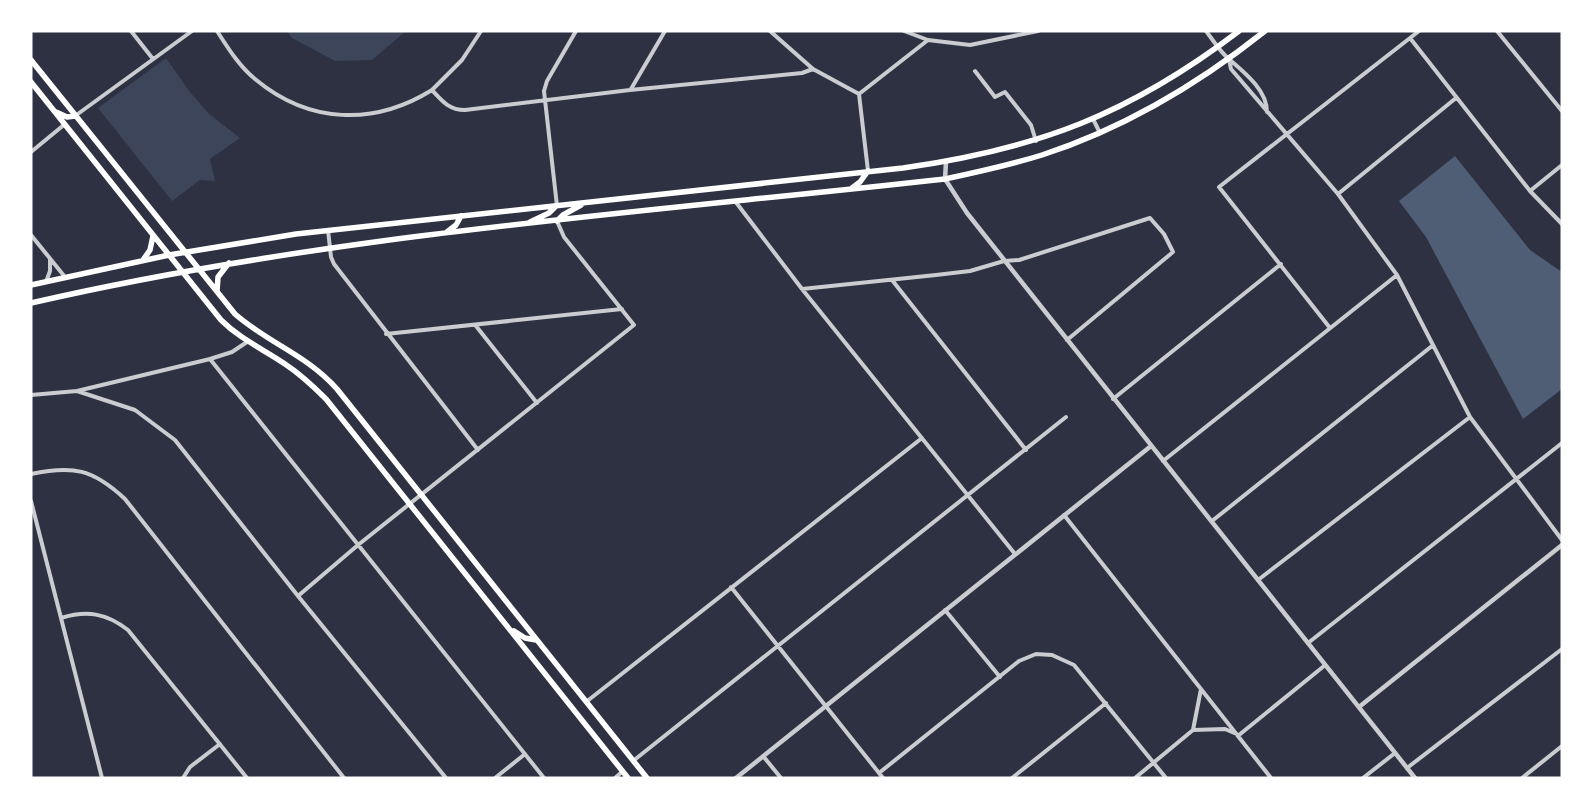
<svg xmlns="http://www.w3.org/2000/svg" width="1593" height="809" font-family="'Source Sans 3',sans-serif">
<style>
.green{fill:#3c4559}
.water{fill:#4f5d75}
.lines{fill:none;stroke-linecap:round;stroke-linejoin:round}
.minor{stroke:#caccd0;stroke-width:4}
.tertiary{stroke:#caccd0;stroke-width:4.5}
.primary{stroke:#fff;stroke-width:5.5}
</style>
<rect width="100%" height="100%" fill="#2d3142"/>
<path class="green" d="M 287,31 L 406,31 L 372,60 L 335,61 L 292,38 Z
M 166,58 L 190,92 L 208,113 L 240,138 L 210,159 L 215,181 L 200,180 L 172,201 L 98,108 Z"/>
<path class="water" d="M 1455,156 L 1530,250 L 1562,272 L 1562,389 L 1523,419 L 1426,237 L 1399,201 Z"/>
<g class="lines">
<path class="minor" d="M 131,31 L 153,59
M 217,31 C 228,48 239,66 255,79 C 309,124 374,126 432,90 C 442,101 449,110 465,110 L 630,90 L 802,73 L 813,69
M 770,31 L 813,69 L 859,94
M 904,31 L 928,40
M 1206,31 C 1213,40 1220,52 1229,59 C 1244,72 1267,90 1267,112
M 1497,31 L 1562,111
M 1410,38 L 1530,191 L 1562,224
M 1229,59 L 1231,69 L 1338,194 L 1397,275 L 1470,417 L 1562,540
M 975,71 L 995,97 L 1005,92 L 1031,125 L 1036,141
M 631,89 L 665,31
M 432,90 L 462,60 L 481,31
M 859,94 L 928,40 L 970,45 L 1038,31
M 859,94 L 868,171
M 75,116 L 192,31
M 1093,119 L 1100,133
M 31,152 L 65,124
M 1530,191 L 1562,165
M 1338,194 L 1456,98
M 735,201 L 802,289 L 1015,554
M 557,206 L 544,91 L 547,81 L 576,31
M 328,230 L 331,257 L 334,264 L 478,450
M 31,235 L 65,277
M 892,280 L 1026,450
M 46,282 L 50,271 L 50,259
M 802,289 L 936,275 L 970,271 L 1004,261 L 1019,260 L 1150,218 L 1164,234 L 1173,252 L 1067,340
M 476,326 L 537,403
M 1330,328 L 1219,187 L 1419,31
M 386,334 L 622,309
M 210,359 L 544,778
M 77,391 L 210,359 L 232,352 L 247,342
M 31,395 L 77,391 L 135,410 L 175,440 L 298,596 L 446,778
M 1113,399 L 1281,264
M 1163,461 L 1397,275
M 31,474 C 73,465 93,469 125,499 L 344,778
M 31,501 L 102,778
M 1064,515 L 1271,778
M 1212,521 L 1432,346
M 1258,580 L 1470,417
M 731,587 L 883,778
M 298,596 L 358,545 L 634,325 L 564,237 L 557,221
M 945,610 L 1000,677
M 61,618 C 87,610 106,613 128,630 L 247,778
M 1308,643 L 1562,443
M 586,702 L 922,438
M 1193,730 L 1201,689
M 763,756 L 781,778
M 633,761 L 1066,417
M 1407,768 L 1562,649
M 879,773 L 1019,661 L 1036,654 L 1052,655 L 1074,665 L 1166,778
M 183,778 L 190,767 L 220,744
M 495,778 L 525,754
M 615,778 L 623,771
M 1012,778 L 1106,703
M 1135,778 L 1193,730 L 1225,729 L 1239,735 L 1324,666
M 1363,778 L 1395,753
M 1522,778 L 1562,746"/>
<path class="tertiary" d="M 946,162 L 945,179 L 967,213 L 1415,778
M 1359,707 L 1562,545
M 736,778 L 1151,446"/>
<path class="primary" d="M 31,60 L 235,314 C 268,343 307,355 337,389 L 647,778
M 31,82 L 221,320 C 240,339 263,349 285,364 C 300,374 313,386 326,399 L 628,778
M 56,112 L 67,117 L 75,116
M 852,188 L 860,182 L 868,171
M 557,221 L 563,215 L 581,205
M 530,222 L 549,213 L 556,206
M 447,232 L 456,225 L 461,216
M 143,260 L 150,250 L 153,236
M 31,285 L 169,255 L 296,234 L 903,168 C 1038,149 1130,114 1239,31
M 217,291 L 218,277 L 229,263
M 31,303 C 331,234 640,213 945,179 C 978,172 1010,165 1042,155 C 1125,128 1197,85 1265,31
M 514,631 L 525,638 L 536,640"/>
</g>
<rect width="1593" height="809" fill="none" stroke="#ffffff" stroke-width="65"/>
</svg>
